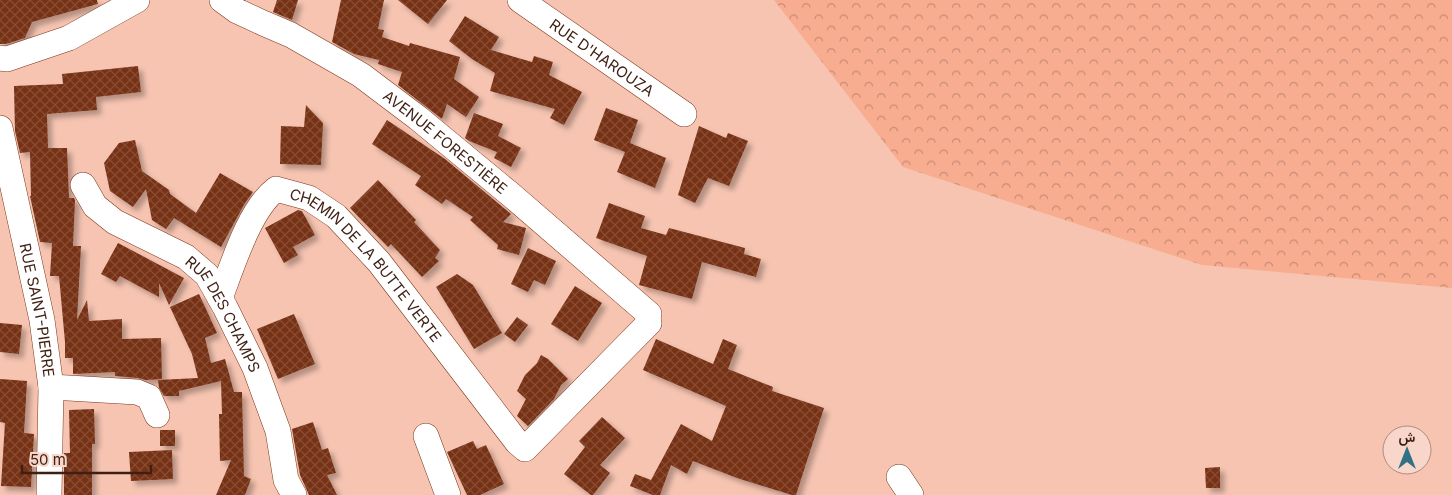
<svg xmlns="http://www.w3.org/2000/svg" width="1452" height="495" font-family="Inter,Vazirmatn,sans-serif">
<style>
.forest{fill:url(#forest-crowns)}
.building{fill:url(#building-cross-hatch);filter:url(#shadow)}
.lines{fill:none;stroke-linecap:round;stroke-linejoin:round}
.minor-casing{stroke:#7c3619;stroke-width:26}
.minor{stroke:#fff;stroke-width:25}
.labels{text-anchor:middle;dominant-baseline:central;stroke-width:5;stroke-linejoin:round;paint-order:stroke}
.street-label{font-size:15px;fill:#3f1f14;stroke:#f8d6c9}
</style>
<defs>
<pattern id="forest-crowns" width="20" height="18" patternUnits="userSpaceOnUse" patternTransform="scale(1.25)"><rect width="20" height="18" fill="#f8ac90"/><path d="M2 6a3 3 0 1 1 6 0M12 15a3 3 0 1 1 6 0" fill="none" stroke="#ca8b74"/></pattern>
<pattern id="building-cross-hatch" width="8" height="8" patternUnits="userSpaceOnUse" patternTransform="scale(1.25)"><rect width="8" height="8" fill="#773114"/><path d="M0 0l8 8M0 8l8-8" fill="none" stroke="#874d35"/></pattern>
<filter id="shadow"><feDropShadow dx="4.5" dy="4.5" stdDeviation="2.5" flood-color="#0004"/></filter>
</defs>
<rect width="100%" height="100%" fill="#f6c4b1"/>
<path class="forest" d="M 774,0 L 1452,0 L 1452,288 L 1202,265 L 903,167 Z"/>
<path class="building" d="M 0,0 L 97,0 L 98,4 L 32,22 L 25,38 L 6,44 L 0,44 Z
M 277,0 L 298,0 L 292,20 L 273,12 Z
M 341,0 L 384,0 L 378,29 L 384,30 L 382,37 L 409,46 L 410,43 L 460,57 L 454,79 L 479,97 L 466,117 L 447,104 L 442,119 L 398,85 L 402,72 L 378,64 L 379,60 L 354,54 L 332,42 Z
M 398,0 L 447,0 L 428,24 Z
M 465,16 L 499,37 L 491,50 L 532,62 L 534,56 L 553,62 L 549,75 L 582,92 L 564,125 L 550,118 L 555,109 L 490,91 L 495,73 L 472,59 L 449,41 Z
M 138,66 L 141,92 L 96,97 L 97,110 L 47,114 L 48,148 L 67,148 L 69,198 L 74,198 L 75,200 L 73,246 L 81,246 L 77,320 L 87,300 L 89,321 L 122,319 L 122,339 L 161,338 L 162,379 L 146,380 L 138,378 L 115,376 L 115,372 L 73,374 L 73,358 L 65,358 L 65,342 L 59,276 L 50,276 L 52,243 L 40,242 L 30,196 L 31,196 L 30,152 L 20,153 L 15,131 L 14,86 L 63,84 L 62,74 Z
M 306,105 L 323,123 L 321,165 L 280,164 L 281,126 L 304,127 Z
M 606,108 L 638,120 L 630,143 L 666,158 L 655,188 L 617,172 L 625,152 L 594,140 Z
M 474,113 L 503,124 L 498,136 L 521,148 L 511,167 L 494,158 L 497,152 L 469,141 L 465,138 Z
M 387,120 L 445,159 L 511,214 L 503,222 L 526,228 L 519,255 L 497,249 L 498,245 L 470,220 L 473,217 L 446,199 L 442,204 L 415,185 L 421,176 L 372,144 Z
M 699,126 L 726,138 L 728,133 L 748,141 L 729,186 L 708,178 L 695,203 L 678,195 Z
M 135,140 L 142,171 L 169,190 L 170,194 L 196,213 L 220,173 L 253,192 L 245,203 L 221,247 L 174,218 L 166,229 L 152,220 L 146,189 L 133,207 L 110,191 L 104,163 L 119,143 Z
M 378,180 L 416,220 L 414,222 L 440,250 L 435,258 L 439,261 L 422,277 L 391,244 L 388,247 L 350,208 Z
M 609,203 L 645,216 L 641,228 L 666,235 L 669,228 L 745,248 L 744,254 L 761,259 L 756,277 L 702,262 L 692,299 L 639,285 L 647,256 L 596,238 Z
M 298,210 L 302,211 L 315,235 L 293,247 L 298,255 L 284,263 L 265,228 Z
M 118,243 L 184,278 L 169,305 L 159,283 L 159,297 L 120,276 L 116,282 L 101,274 Z
M 528,248 L 556,261 L 545,285 L 534,280 L 528,292 L 511,284 Z
M 457,274 L 473,285 L 502,333 L 474,349 L 436,287 Z
M 575,286 L 602,303 L 578,341 L 551,324 Z
M 199,294 L 217,333 L 205,338 L 211,363 L 225,359 L 234,392 L 242,392 L 244,476 L 251,479 L 245,495 L 216,495 L 231,460 L 220,461 L 219,414 L 222,414 L 221,381 L 179,391 L 179,396 L 164,396 L 159,388 L 158,380 L 198,378 L 192,354 L 170,307 Z
M 294,314 L 315,364 L 278,379 L 257,329 Z
M 517,317 L 528,325 L 515,342 L 504,334 Z
M 0,323 L 22,325 L 19,354 L 0,352 Z
M 656,339 L 713,364 L 723,339 L 737,345 L 728,369 L 773,387 L 772,391 L 824,408 L 796,495 L 792,495 L 737,478 L 693,461 L 687,474 L 671,465 L 660,495 L 653,495 L 630,486 L 635,474 L 651,480 L 681,424 L 712,441 L 726,406 L 643,370 Z
M 541,355 L 548,359 L 568,379 L 561,385 L 554,399 L 528,426 L 517,416 L 526,399 L 517,391 L 525,375 L 537,363 Z
M 0,379 L 27,381 L 24,433 L 34,434 L 31,487 L 1,486 L 5,423 L 0,422 Z
M 94,409 L 95,444 L 92,444 L 92,495 L 64,495 L 64,453 L 70,453 L 69,410 Z
M 602,417 L 625,438 L 600,465 L 610,473 L 593,495 L 591,495 L 564,474 L 585,447 L 579,441 Z
M 313,422 L 322,450 L 328,448 L 336,473 L 327,475 L 337,495 L 309,495 L 300,475 L 292,429 Z
M 160,430 L 175,430 L 175,446 L 160,446 Z
M 473,441 L 477,449 L 486,445 L 504,484 L 480,495 L 467,495 L 447,452 Z
M 172,450 L 173,479 L 131,481 L 129,452 Z
M 1220,467 L 1220,488 L 1206,488 L 1205,468 Z"/>
<g class="lines">
<defs>
<g id="minor">
<path id="s1" d="M 222,0 L 237,11 L 263,23 L 291,35 L 361,75 L 418,118 L 510,194 L 649,314"/>
<path id="s2" d="M 520,0 L 684,114"/>
<path d="M 0,58 L 7,59 L 69,38 L 137,0"/>
<path id="s3" d="M 0,128 L 42,320 L 51,387 L 49,495"/>
<path id="s4" d="M 83,185 L 95,206 L 115,222 L 186,257 L 207,275 L 225,307 L 255,368 L 278,431 L 286,480 L 294,495"/>
<path id="s5" d="M 220,298 C 232,267 249,210 276,189 L 309,198 L 336,216 L 379,262 L 517,442 L 525,449 L 649,323"/>
<path d="M 51,387 L 137,392 L 149,397 L 157,415"/>
<path d="M 426,436 L 448,495"/>
<path d="M 899,477 L 911,495"/>
</g>
</defs>
<use href="#minor" class="minor-casing"/>
<use href="#minor" class="minor"/>
</g>
<g class="labels">
<g class="street-label">
<text stroke="none"><textPath href="#s2" startOffset="100">RUE D'HAROUZA</textPath></text>
<text stroke="none"><textPath href="#s1" startOffset="266">AVENUE FORESTIÈRE</textPath></text>
<text stroke="none"><textPath href="#s5" startOffset="245">CHEMIN DE LA BUTTE VERTE</textPath></text>
<text stroke="none"><textPath href="#s3" startOffset="186">RUE SAINT-PIERRE</textPath></text>
<text stroke="none"><textPath href="#s4" startOffset="198">RUE DES CHAMPS</textPath></text>
</g>
</g>
<g transform="translate(1407 450)"><circle r="24" fill="#f8d6c9" stroke="#ae8d81"/>
<path d="M0-4L9 19L0 12L-9 19Z" fill="#317185"/>
<text y="-8" font-size="14" font-weight="bold" text-anchor="middle" fill="#3f1f14">ش</text>
</g>
<path d="M22 465v8h129v-8" fill="none" stroke="#3f1f14" stroke-width="2.5"/>
<text x="30" y="465" font-size="15" fill="#3f1f14" stroke="#f8d6c9" stroke-width="4" paint-order="stroke">50 m</text>
</svg>
